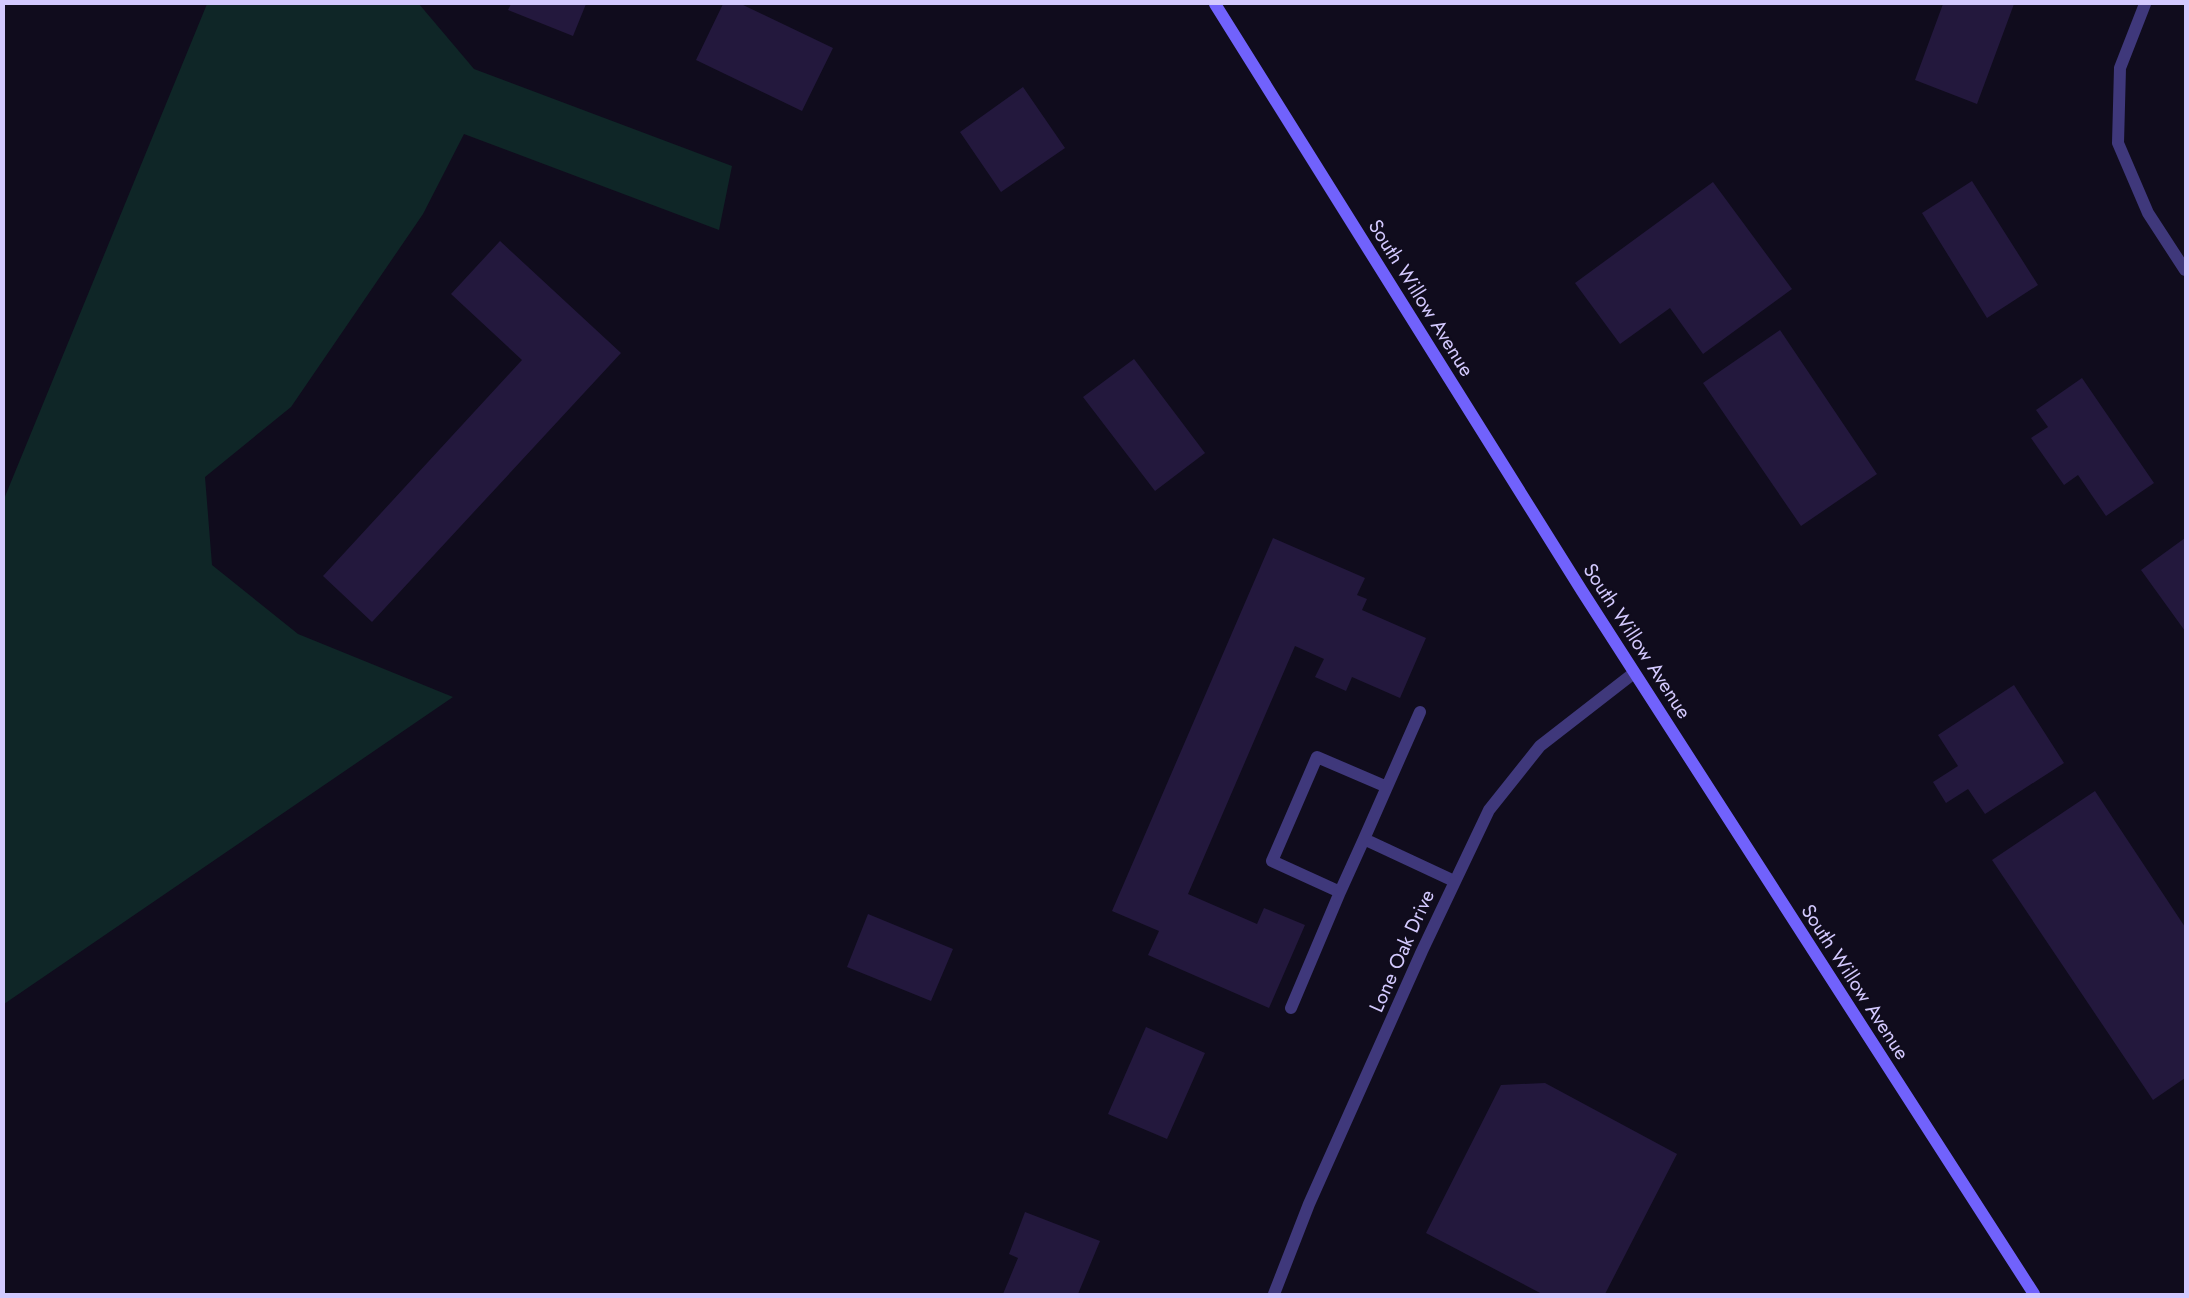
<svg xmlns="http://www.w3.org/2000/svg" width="2189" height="1298" font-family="Jost,sans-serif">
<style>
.green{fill:#0f2627}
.building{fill:#23183d}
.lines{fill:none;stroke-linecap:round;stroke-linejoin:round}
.service{stroke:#3f387b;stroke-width:12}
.minor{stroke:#3f387b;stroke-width:12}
.secondary{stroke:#7162fc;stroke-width:12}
.labels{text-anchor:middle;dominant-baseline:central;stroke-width:4;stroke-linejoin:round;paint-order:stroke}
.street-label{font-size:20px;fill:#d3c9fe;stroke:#100c1d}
</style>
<rect width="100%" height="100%" fill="#100c1d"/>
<path class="green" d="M 207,4 L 419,4 L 474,69 L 732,166 L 719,230 L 464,134 L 423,214 L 291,407 L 205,477 L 212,565 L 298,634 L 453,697 L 4,1004 L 4,499 Z"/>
<path class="building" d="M 511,4 L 586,4 L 573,36 L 508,10 Z
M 723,4 L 741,4 L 833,48 L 802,111 L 696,60 Z
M 1943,4 L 2014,4 L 1977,104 L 1915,80 Z
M 1023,87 L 1065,148 L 1001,192 L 960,132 Z
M 1972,181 L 2038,285 L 1987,318 L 1922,213 Z
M 1713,182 L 1792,289 L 1703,354 L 1670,308 L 1620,344 L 1575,283 Z
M 500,241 L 621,353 L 372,622 L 323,576 L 522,360 L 451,294 Z
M 1780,330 L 1877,474 L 1801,526 L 1703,383 Z
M 1134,359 L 1205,453 L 1155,491 L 1083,397 Z
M 2082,378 L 2154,483 L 2106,516 L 2078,475 L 2064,485 L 2031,438 L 2048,427 L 2036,410 Z
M 1273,538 L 1365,578 L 1357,595 L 1367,599 L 1362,610 L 1426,638 L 1400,698 L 1352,677 L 1346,691 L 1315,677 L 1324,659 L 1295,646 L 1188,894 L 1257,924 L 1264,908 L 1305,925 L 1269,1008 L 1148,955 L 1159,931 L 1112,911 Z
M 2185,538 L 2185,631 L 2141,570 Z
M 2014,685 L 2064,763 L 1985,814 L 1968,789 L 1946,803 L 1933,782 L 1958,766 L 1938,735 Z
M 2095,791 L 2185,927 L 2185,1078 L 2153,1100 L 1992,860 Z
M 868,914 L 953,949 L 931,1001 L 847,967 Z
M 1146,1027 L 1205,1053 L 1167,1139 L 1108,1114 Z
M 1545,1083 L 1677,1154 L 1605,1294 L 1542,1294 L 1426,1233 L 1501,1085 Z
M 1025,1212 L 1100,1241 L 1078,1294 L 1003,1294 L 1018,1258 L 1009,1254 Z"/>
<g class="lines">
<path class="service" d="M 1420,712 L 1364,839 L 1454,881
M 1364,839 L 1340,892 L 1272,861 L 1317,757 L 1387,787
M 1291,1008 L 1340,892"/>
<path class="minor" d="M 2145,4 L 2120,68 L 2118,143 L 2148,213 L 2185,270
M 1274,1294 L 1309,1204 L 1422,951 L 1489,810 L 1540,746 L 1634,673"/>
<path class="secondary" d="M 1215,4 L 1582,591 L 2034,1294"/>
</g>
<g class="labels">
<g class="street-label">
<text transform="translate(1421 298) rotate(58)">South Willow Avenue</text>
<text transform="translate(1637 641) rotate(57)">South Willow Avenue</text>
<text transform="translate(1402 951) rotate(-66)">Lone Oak Drive</text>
<text transform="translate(1855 982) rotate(57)">South Willow Avenue</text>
</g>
</g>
<rect width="2189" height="1298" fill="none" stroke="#d3c9fe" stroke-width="10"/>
</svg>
